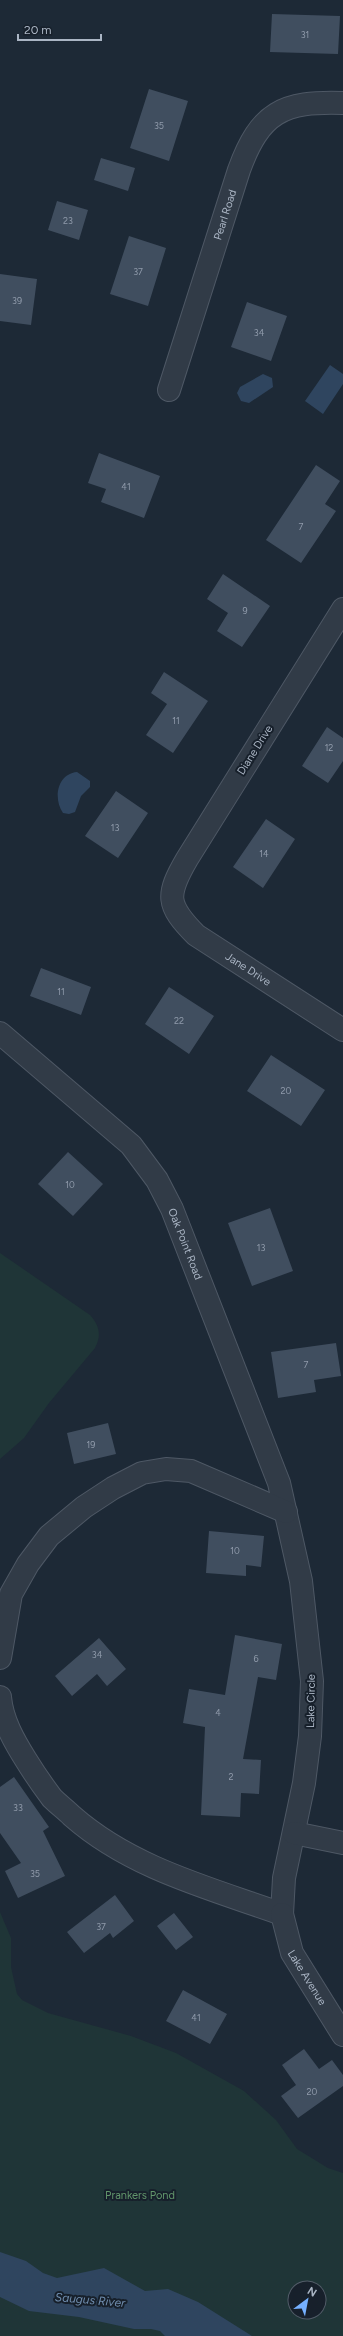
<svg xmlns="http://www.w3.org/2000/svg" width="343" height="2336" font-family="Figtree,sans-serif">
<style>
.green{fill:#1f3537;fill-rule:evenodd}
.water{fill:#2f455f}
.building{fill:#404e5f}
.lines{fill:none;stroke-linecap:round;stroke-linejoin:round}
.minor-casing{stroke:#4e5865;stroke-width:24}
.minor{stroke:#313b47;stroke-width:22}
.labels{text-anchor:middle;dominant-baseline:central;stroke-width:4;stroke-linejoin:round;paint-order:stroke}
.number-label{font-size:9px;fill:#909bab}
.street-label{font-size:11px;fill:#aab5c4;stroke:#17202b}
.park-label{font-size:11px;fill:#61956b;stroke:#17202b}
.water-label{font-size:12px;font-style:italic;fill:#708eaf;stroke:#17202b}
</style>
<rect width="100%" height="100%" fill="#1d2936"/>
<path class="green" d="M 0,1253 L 90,1315 C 99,1325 102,1335 95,1348 L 49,1403 L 24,1438 L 0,1459 Z
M 0,1912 L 11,1938 L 11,1967 L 17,1994 L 22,2000 L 48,2013 L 131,2036 L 176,2053 L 244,2091 L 276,2120 L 297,2149 L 328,2168 L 343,2173 L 343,2336 L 0,2336 ZM 295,2288 L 319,2288 L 319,2312 L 295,2312 Z"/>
<path class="water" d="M 330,365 L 343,374 L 343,384 L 323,414 L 305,401 Z
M 263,374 L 272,378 L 273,387 L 249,403 L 241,401 L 237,393 L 240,387 Z
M 77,772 L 90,781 L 90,787 L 81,796 L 75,812 L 69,814 L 63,813 C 53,799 57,774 77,772 Z
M 0,2252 L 26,2261 L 43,2273 L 57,2278 L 104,2268 L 145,2291 L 168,2289 L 198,2302 L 252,2336 L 165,2336 L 160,2331 L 151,2329 L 134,2329 L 79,2317 L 29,2311 L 0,2297 Z"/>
<path class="building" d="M 272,14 L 340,16 L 338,54 L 270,52 Z
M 149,89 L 188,101 L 169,161 L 130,148 Z
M 101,158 L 135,168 L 128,191 L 94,180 Z
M 57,201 L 88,210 L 79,240 L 48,230 Z
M 129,236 L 166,248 L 148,306 L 110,294 Z
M 0,274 L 37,279 L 31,325 L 0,321 Z
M 247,302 L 287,316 L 271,361 L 231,347 Z
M 99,453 L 160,476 L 144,518 L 101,502 L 106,489 L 88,483 Z
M 316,465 L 340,481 L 325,504 L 336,511 L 301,563 L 266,540 Z
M 223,574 L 270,606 L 242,647 L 217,631 L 228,613 L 207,599 Z
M 164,672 L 208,701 L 173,753 L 146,735 L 167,704 L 151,693 Z
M 327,727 L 343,738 L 343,761 L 328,783 L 302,766 Z
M 116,791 L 148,813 L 118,858 L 85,836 Z
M 266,819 L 295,839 L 263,888 L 233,867 Z
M 41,968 L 91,987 L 81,1015 L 30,996 Z
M 169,987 L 214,1016 L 189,1054 L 145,1024 Z
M 271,1055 L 325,1090 L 301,1126 L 247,1091 Z
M 68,1152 L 103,1184 L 73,1216 L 38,1184 Z
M 270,1208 L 293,1271 L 252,1286 L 228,1223 Z
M 336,1343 L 341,1376 L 314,1380 L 316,1392 L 278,1398 L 271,1352 Z
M 108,1423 L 116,1454 L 74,1464 L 67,1433 Z
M 209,1531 L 264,1536 L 261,1567 L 246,1565 L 246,1576 L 206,1573 Z
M 235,1635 L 282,1644 L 276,1680 L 258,1677 L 243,1759 L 261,1760 L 259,1794 L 241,1793 L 240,1817 L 201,1815 L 205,1727 L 183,1723 L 189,1689 L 225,1695 Z
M 99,1638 L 126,1669 L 107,1686 L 97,1674 L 72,1696 L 55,1676 Z
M 14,1777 L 49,1827 L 43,1831 L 65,1876 L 18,1898 L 5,1871 L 21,1863 L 0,1833 L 0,1787 Z
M 115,1895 L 134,1921 L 113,1938 L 110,1933 L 84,1953 L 67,1932 Z
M 174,1913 L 193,1937 L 176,1950 L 157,1926 Z
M 183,1990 L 227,2014 L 210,2044 L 166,2021 Z
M 304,2049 L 319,2069 L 332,2060 L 343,2075 L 343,2086 L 298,2118 L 281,2096 L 296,2085 L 282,2065 Z"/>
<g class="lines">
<defs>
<g id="minor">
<path id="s1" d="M 169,390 L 239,170 C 260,112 283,101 343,103"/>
<path id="s2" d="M 343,609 L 187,859 C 166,895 166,905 196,935 L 343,1030"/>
<path id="s3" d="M 0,1033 L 131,1145 L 157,1180 L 172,1209 L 279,1483 L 301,1581 L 312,1681 L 310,1736 L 304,1783 L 284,1878 L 282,1914 C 209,1888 131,1868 72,1816 C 66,1810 58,1804 52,1798 C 43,1786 34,1773 26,1760 C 14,1741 2,1720 0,1697"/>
<path d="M 0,1658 L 11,1594 L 28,1564 L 49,1536 L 84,1507 L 113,1488 L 142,1473 L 166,1469 L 191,1471 L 286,1512"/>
<path d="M 294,1833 L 343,1843"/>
<path id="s4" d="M 282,1914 L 292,1953 L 343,2035"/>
</g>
</defs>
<use href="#minor" class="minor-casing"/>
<use href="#minor" class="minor"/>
</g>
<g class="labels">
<g class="number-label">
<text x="305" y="34">31</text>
<text x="159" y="125">35</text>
<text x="68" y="220">23</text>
<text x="138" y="271">37</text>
<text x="17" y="300">39</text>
<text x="259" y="332">34</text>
<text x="126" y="486">41</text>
<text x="301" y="526">7</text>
<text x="245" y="610">9</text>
<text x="176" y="720">11</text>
<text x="329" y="747">12</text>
<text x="115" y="827">13</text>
<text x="264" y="853">14</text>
<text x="61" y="991">11</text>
<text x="179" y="1020">22</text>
<text x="286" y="1090">20</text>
<text x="70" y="1184">10</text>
<text x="261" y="1247">13</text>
<text x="306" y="1364">7</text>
<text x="91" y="1444">19</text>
<text x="235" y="1550">10</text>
<text x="97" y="1654">34</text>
<text x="256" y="1658">6</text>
<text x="218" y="1712">4</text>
<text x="231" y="1776">2</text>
<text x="18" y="1807">33</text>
<text x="35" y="1873">35</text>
<text x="101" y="1926">37</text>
<text x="196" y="2017">41</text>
<text x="312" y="2091">20</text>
</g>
<g class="street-label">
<text stroke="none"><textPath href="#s1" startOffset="184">Pearl Road</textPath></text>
<text transform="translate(255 750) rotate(-58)">Diane Drive</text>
<text stroke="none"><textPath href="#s2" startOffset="444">Jane Drive</textPath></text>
<text stroke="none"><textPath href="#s3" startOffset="286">Oak Point Road</textPath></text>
<text transform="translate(311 1701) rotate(-89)">Lake Circle</text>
<text stroke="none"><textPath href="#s4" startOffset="69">Lake Avenue</textPath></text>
</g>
<g class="park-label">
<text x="140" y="2195">Prankers Pond</text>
</g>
<g class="water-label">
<text transform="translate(90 2300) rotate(5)">Saugus River</text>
</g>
</g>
<g transform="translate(307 2300) rotate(32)"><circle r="19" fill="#17202b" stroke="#525c68"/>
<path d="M0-3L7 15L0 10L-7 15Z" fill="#75b0ff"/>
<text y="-6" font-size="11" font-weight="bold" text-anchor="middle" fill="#aab5c4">N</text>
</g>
<path d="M18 34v6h83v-6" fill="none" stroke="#aab5c4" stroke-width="2"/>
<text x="24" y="34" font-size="12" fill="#aab5c4" stroke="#17202b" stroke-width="3" paint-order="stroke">20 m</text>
</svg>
